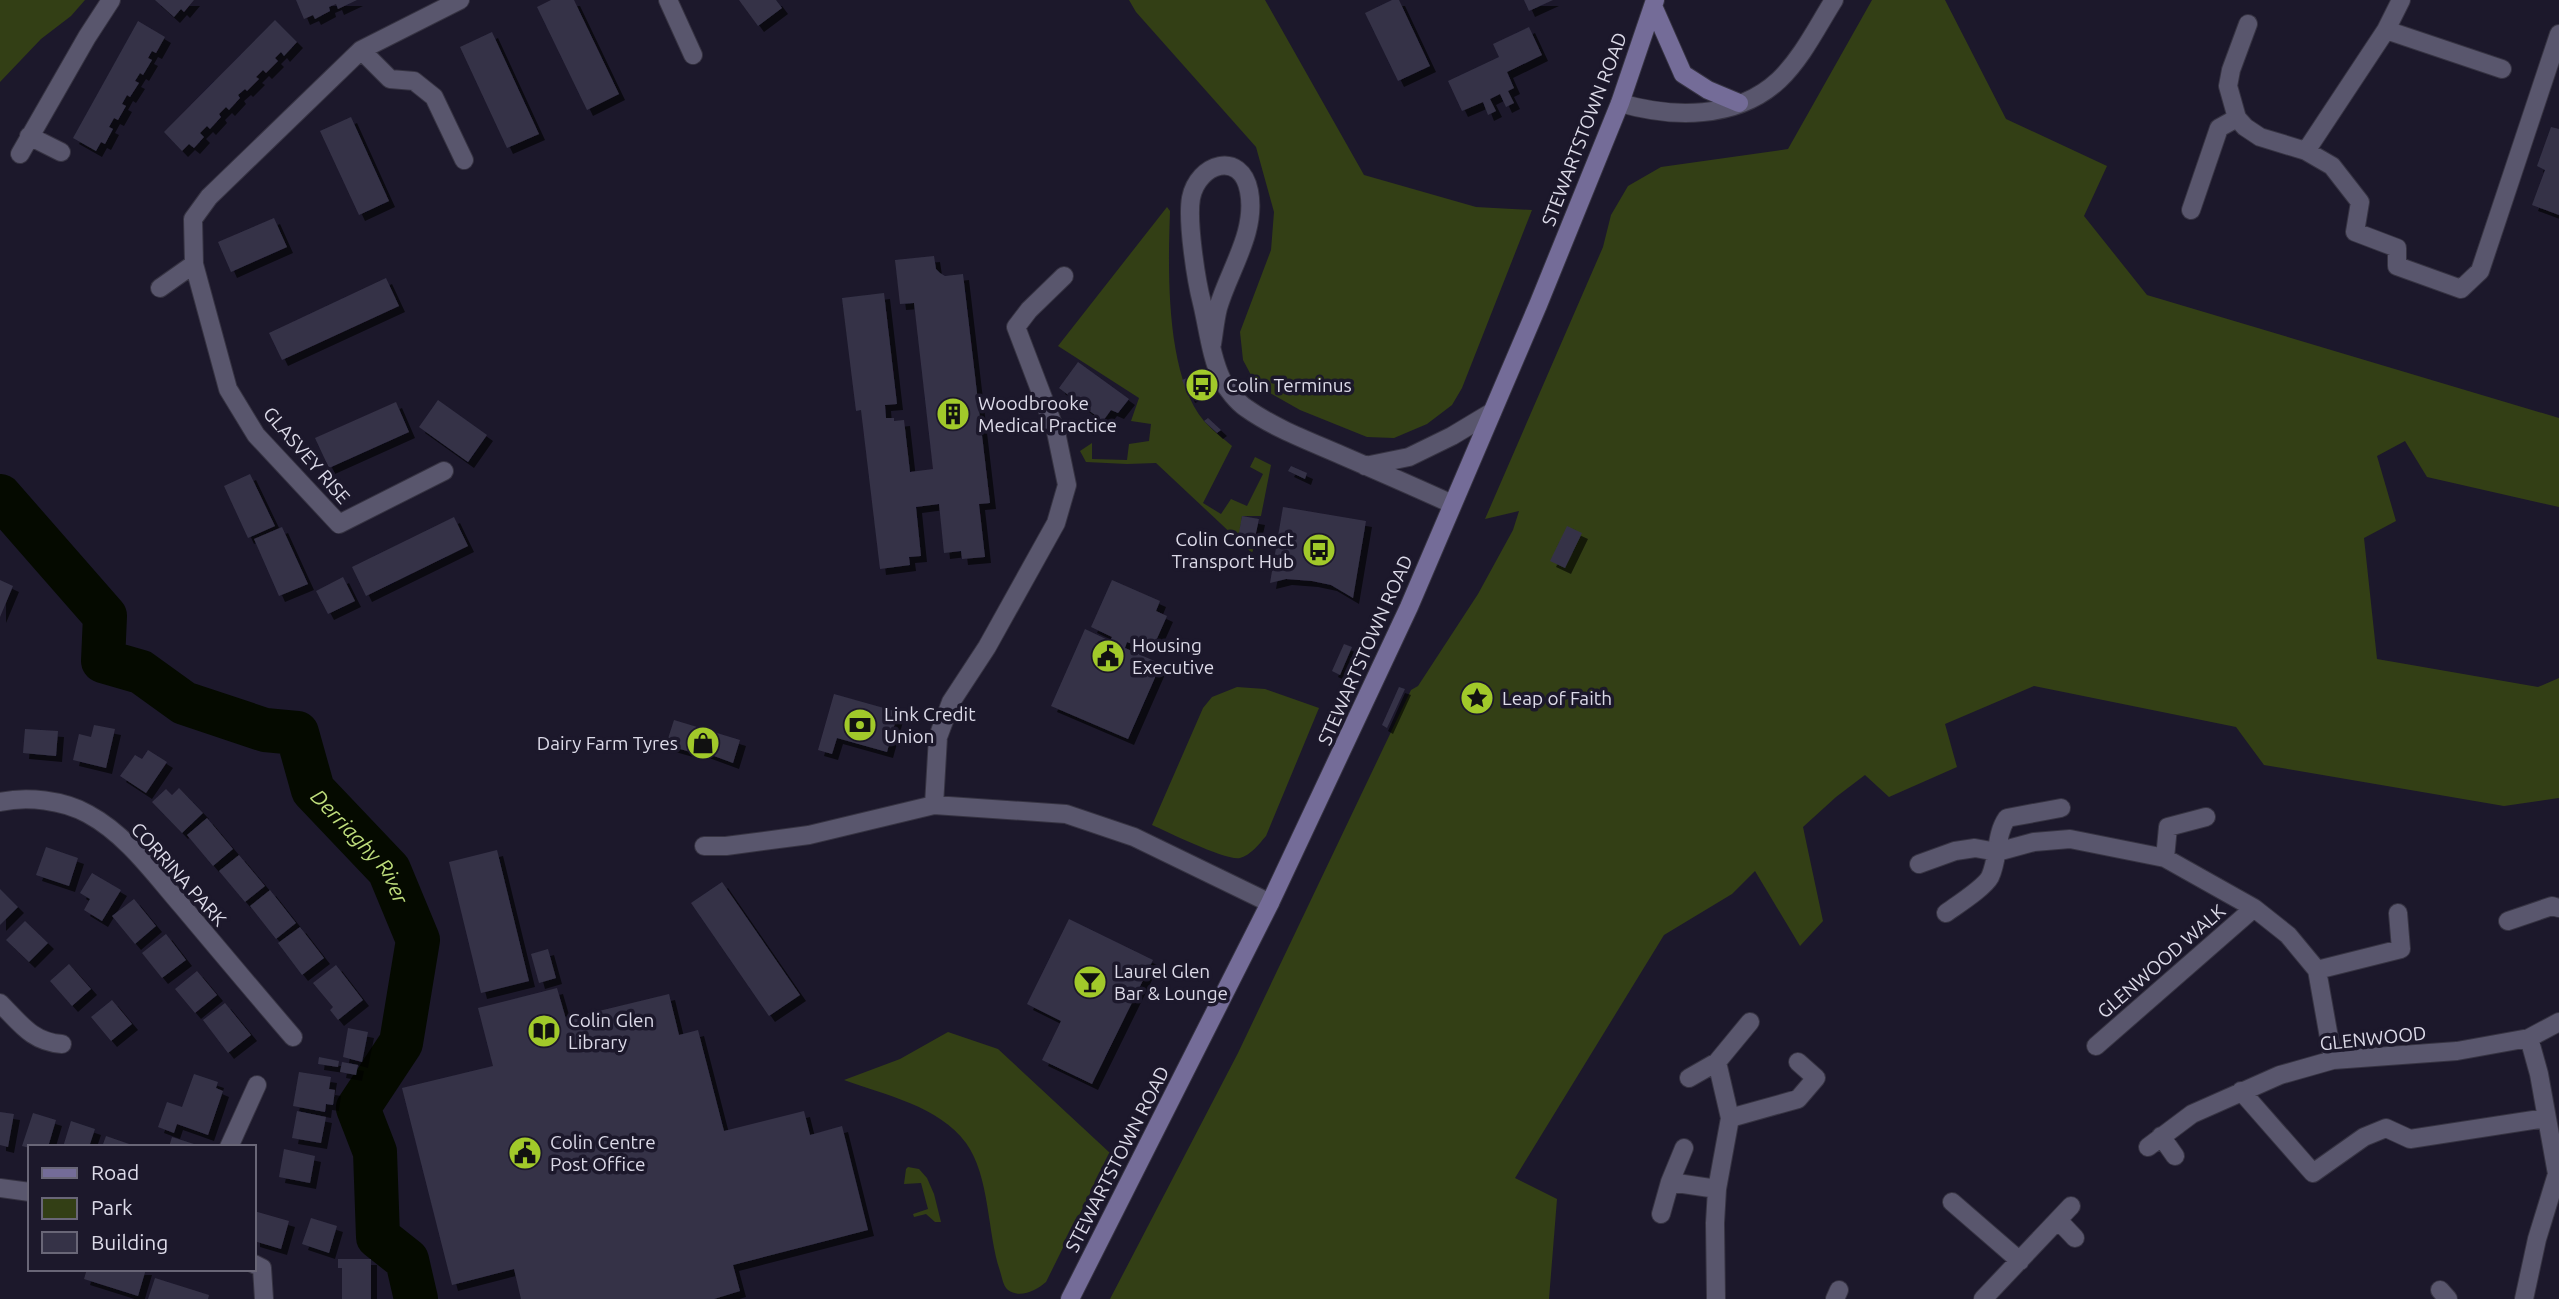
<svg xmlns="http://www.w3.org/2000/svg" width="2559" height="1299" font-family="Ubuntu,sans-serif">
<style>
.green{fill:#333f15}
.lines{fill:none;stroke-linecap:round;stroke-linejoin:round}
.river{stroke:#050a00;stroke-width:44}
.building{fill:#353247;filter:url(#shadow)}
.street-casing{stroke:#363342;stroke-width:20}
.secondary-casing{stroke:#363342;stroke-width:20}
.street{stroke:#59566d;stroke-width:18}
.secondary{stroke:#746c98;stroke-width:18}
.labels{text-anchor:middle;dominant-baseline:central;stroke-width:7;stroke-linejoin:round;paint-order:stroke}
.street-label{font-size:19px;fill:#dcdae8;stroke:#1c182b}
.poi-label{font-size:19px;fill:#dcdae8;stroke:#1c182b;text-anchor:start}
.water-label{font-size:21px;font-style:italic;fill:#bedd7b;stroke:#1c182b}
</style>
<defs>
<filter id="shadow"><feDropShadow dx="6" dy="6" stdDeviation="0" flood-color="#0009"/></filter>
</defs>
<rect width="100%" height="100%" fill="#1c182b"/>
<path class="green" d="M 0,0 L 85,0 L 71,16 L 41,39 L 0,82 Z
M 1129,0 L 1265,0 L 1364,175 L 1476,207 L 1532,210 L 1462,388 L 1452,405 L 1427,424 L 1394,438 L 1367,437 L 1300,410 L 1270,393 L 1251,375 L 1243,360 L 1240,332 L 1271,250 L 1274,212 L 1256,147 L 1136,12 Z
M 1872,0 L 1945,0 L 2006,119 L 2107,166 L 2084,216 L 2147,295 L 2559,418 L 2559,507 L 2427,477 L 2405,441 L 2377,456 L 2396,521 L 2364,538 L 2377,659 L 2538,687 L 2559,678 L 2559,798 L 2504,806 L 2264,765 L 2236,727 L 2034,686 L 1945,724 L 1957,767 L 1889,797 L 1865,775 L 1836,797 L 1803,827 L 1823,921 L 1800,946 L 1755,871 L 1732,894 L 1664,935 L 1515,1178 L 1557,1199 L 1549,1299 L 1110,1299 L 1238,1053 L 1411,690 L 1418,686 L 1478,594 L 1513,530 L 1519,511 L 1485,519 L 1603,247 L 1611,215 L 1628,186 L 1661,167 L 1788,149 Z
M 1167,207 L 1170,211 C 1168,269 1165,374 1204,421 C 1212,430 1223,438 1232,446 L 1203,503 L 1221,514 L 1231,499 L 1247,506 L 1263,474 L 1250,467 L 1255,457 L 1271,465 L 1261,516 L 1242,516 L 1239,538 L 1256,542 L 1252,553 L 1156,463 L 1127,464 L 1086,462 L 1080,451 L 1092,443 L 1092,459 L 1127,460 L 1129,444 L 1149,441 L 1151,424 L 1131,421 L 1139,398 L 1058,346 Z
M 1237,687 L 1265,689 L 1319,708 L 1266,836 C 1259,844 1251,855 1240,858 C 1226,861 1168,832 1152,825 L 1203,708 L 1212,697 Z
M 948,1032 L 998,1049 L 1110,1153 L 1046,1282 C 1037,1290 1020,1299 1008,1290 C 1003,1286 1002,1277 1000,1271 C 987,1232 990,1176 966,1143 C 939,1106 885,1095 844,1080 L 900,1059 Z
M 908,1167 L 919,1169 L 927,1178 L 934,1194 L 941,1222 L 935,1222 L 926,1214 L 914,1217 L 913,1214 L 928,1209 L 921,1183 L 904,1184 L 906,1169 Z"/>
<g class="lines">
<path class="river" id="s1" d="M 0,496 L 105,616 L 103,661 L 141,672 L 184,703 L 265,730 L 297,733 L 313,790 L 389,870 L 418,940 L 401,1043 L 358,1108 L 375,1152 L 378,1237 L 407,1260 L 416,1299"/>
</g>
<path class="building" d="M 155,0 L 194,0 L 184,12 L 181,9 L 174,17 Z
M 296,0 L 357,0 L 338,9 L 336,4 L 329,7 L 330,11 L 315,19 L 313,15 L 304,19 Z
M 551,0 L 574,0 L 619,94 L 587,110 L 537,7 Z
M 739,0 L 776,0 L 782,8 L 758,26 Z
M 1392,0 L 1399,0 L 1430,66 L 1398,81 L 1365,13 Z
M 1524,0 L 1553,0 L 1529,11 Z
M 275,20 L 297,42 L 284,56 L 281,52 L 275,58 L 278,61 L 266,73 L 263,70 L 256,77 L 259,79 L 247,91 L 245,89 L 238,95 L 240,98 L 229,110 L 226,107 L 219,114 L 221,117 L 210,129 L 207,126 L 200,133 L 204,137 L 194,148 L 189,144 L 182,151 L 164,132 Z
M 138,21 L 165,37 L 156,53 L 152,51 L 148,58 L 152,60 L 143,75 L 140,73 L 135,81 L 139,83 L 130,97 L 127,95 L 122,104 L 126,106 L 118,120 L 114,118 L 109,127 L 113,129 L 105,144 L 101,142 L 96,151 L 73,138 Z
M 1529,27 L 1542,55 L 1507,72 L 1514,88 L 1508,91 L 1514,103 L 1506,107 L 1500,94 L 1490,99 L 1496,111 L 1488,115 L 1483,102 L 1462,111 L 1448,81 L 1499,57 L 1493,44 Z
M 492,32 L 539,134 L 507,148 L 460,47 Z
M 351,117 L 389,201 L 359,215 L 320,131 Z
M 2551,127 L 2559,129 L 2559,215 L 2532,205 L 2545,170 L 2537,166 Z
M 274,218 L 287,247 L 231,272 L 218,242 Z
M 934,256 L 936,269 L 940,273 L 945,276 L 963,274 L 990,503 L 979,504 L 985,557 L 962,559 L 961,551 L 944,553 L 939,504 L 916,507 L 921,556 L 909,557 L 910,565 L 880,569 L 861,410 L 856,411 L 842,298 L 884,293 L 897,404 L 885,405 L 886,418 L 894,418 L 894,421 L 904,420 L 910,472 L 933,469 L 914,303 L 900,304 L 895,260 Z
M 386,278 L 399,306 L 282,360 L 269,333 Z
M 1078,362 L 1129,399 L 1118,413 L 1111,410 L 1103,421 L 1059,388 Z
M 1187,378 L 1194,395 L 1189,397 L 1182,380 Z
M 438,400 L 487,435 L 468,462 L 419,427 Z
M 396,402 L 409,432 L 329,468 L 315,438 Z
M 1208,418 L 1221,430 L 1217,433 L 1204,421 Z
M 1291,466 L 1307,473 L 1305,479 L 1288,471 Z
M 250,474 L 275,526 L 248,538 L 224,486 Z
M 1283,507 L 1366,521 L 1353,598 L 1331,585 L 1312,581 L 1286,579 L 1270,583 Z
M 1242,516 L 1259,519 L 1254,542 L 1238,538 Z
M 454,517 L 468,546 L 366,596 L 352,567 Z
M 1567,526 L 1582,533 L 1565,568 L 1550,561 Z
M 282,527 L 308,584 L 279,596 L 254,539 Z
M 343,577 L 355,601 L 328,614 L 316,591 Z
M 0,580 L 13,586 L 0,617 Z
M 1112,580 L 1160,601 L 1156,611 L 1167,616 L 1155,643 L 1143,638 L 1139,647 L 1127,642 L 1125,648 L 1161,664 L 1128,739 L 1051,706 L 1085,629 L 1110,641 L 1112,637 L 1091,627 Z
M 1344,644 L 1352,647 L 1340,675 L 1332,671 Z
M 1399,687 L 1405,689 L 1387,728 L 1382,725 Z
M 834,694 L 898,712 L 887,752 L 837,738 L 832,754 L 818,750 Z
M 674,720 L 740,740 L 733,763 L 695,749 L 694,753 L 666,745 Z
M 94,725 L 115,729 L 106,768 L 73,760 L 79,734 L 91,737 Z
M 25,729 L 58,731 L 56,756 L 23,753 Z
M 148,750 L 167,762 L 146,793 L 120,776 L 135,755 L 142,759 Z
M 179,788 L 203,813 L 182,833 L 152,802 L 166,789 L 172,795 Z
M 207,818 L 233,849 L 213,866 L 187,835 Z
M 46,847 L 78,858 L 69,886 L 36,875 Z
M 497,850 L 529,981 L 481,993 L 449,862 Z
M 239,855 L 265,886 L 245,902 L 219,871 Z
M 92,873 L 121,890 L 102,921 L 84,910 L 90,899 L 80,893 Z
M 722,882 L 800,995 L 769,1016 L 691,903 Z
M 0,889 L 18,907 L 0,925 Z
M 270,890 L 296,923 L 276,939 L 250,906 Z
M 134,899 L 156,926 L 135,944 L 112,916 Z
M 1069,919 L 1153,960 L 1092,1084 L 1042,1060 L 1061,1021 L 1027,1004 Z
M 25,921 L 48,943 L 29,962 L 6,940 Z
M 300,927 L 324,958 L 302,975 L 278,943 Z
M 166,934 L 186,960 L 162,978 L 142,953 Z
M 548,949 L 556,978 L 539,983 L 531,954 Z
M 69,964 L 91,989 L 72,1006 L 50,981 Z
M 336,965 L 363,1000 L 338,1020 L 330,1010 L 333,1007 L 313,983 Z
M 197,971 L 217,995 L 195,1013 L 175,989 Z
M 557,988 L 566,1019 L 669,994 L 679,1035 L 698,1030 L 724,1131 L 804,1111 L 810,1135 L 842,1126 L 868,1230 L 733,1265 L 740,1291 L 714,1299 L 521,1299 L 514,1269 L 452,1285 L 402,1088 L 493,1066 L 478,1008 Z
M 112,1000 L 132,1024 L 111,1041 L 91,1017 Z
M 225,1003 L 251,1035 L 228,1053 L 203,1020 Z
M 348,1028 L 368,1032 L 362,1062 L 343,1057 Z
M 319,1057 L 339,1061 L 338,1067 L 318,1064 Z
M 342,1062 L 358,1065 L 356,1075 L 340,1072 Z
M 299,1072 L 331,1077 L 329,1089 L 335,1090 L 333,1105 L 326,1104 L 325,1112 L 293,1106 Z
M 194,1074 L 218,1082 L 216,1088 L 223,1091 L 208,1135 L 177,1124 L 174,1133 L 158,1127 L 167,1102 L 182,1107 Z
M 297,1111 L 326,1117 L 321,1143 L 292,1138 Z
M 0,1112 L 14,1114 L 8,1147 L 0,1145 Z
M 33,1113 L 56,1120 L 48,1147 L 30,1148 L 22,1146 Z
M 71,1121 L 95,1129 L 89,1147 L 63,1147 Z
M 106,1136 L 132,1145 L 131,1147 L 102,1147 Z
M 172,1137 L 197,1145 L 196,1147 L 169,1147 Z
M 284,1149 L 315,1156 L 310,1183 L 279,1177 Z
M 254,1211 L 289,1221 L 281,1249 L 254,1241 Z
M 311,1218 L 337,1226 L 329,1253 L 302,1244 Z
M 338,1259 L 371,1259 L 371,1299 L 342,1299 L 342,1268 L 338,1268 Z
M 87,1269 L 146,1269 L 138,1296 L 84,1279 Z
M 155,1278 L 209,1295 L 208,1299 L 148,1299 Z"/>
<g class="lines">
<defs>
<path id="street" d="M 668,0 L 693,55
M 2248,24 L 2231,70 L 2228,86 L 2237,118 L 2245,127 L 2260,137 L 2306,151 L 2332,166 L 2360,202 L 2355,232 L 2397,248 L 2397,266 L 2461,289 L 2480,271 L 2559,34
M 2386,30 L 2502,69
M 361,50 L 390,79 L 414,81 L 434,97 L 464,160
M 1620,103 C 1672,118 1736,120 1779,80 C 1802,58 1817,27 1834,0
M 29,136 L 61,152
M 2306,151 L 2386,30 L 2401,0
M 20,154 L 87,37 L 111,0
M 2191,210 L 2219,128 L 2237,118
M 160,288 L 194,264
M 1212,344 C 1214,332 1215,320 1218,308 C 1229,270 1257,232 1249,191 C 1241,150 1198,163 1191,198 C 1187,221 1196,280 1202,303 C 1208,328 1211,357 1222,380 C 1227,389 1237,402 1246,408 C 1274,428 1309,441 1341,455 C 1378,471 1415,487 1452,504
M 1365,466 L 1409,457 L 1452,436 L 1492,412
M 444,471 L 339,524 L 256,435 L 228,389 L 194,264 L 193,219 L 209,197 L 361,50 L 460,0
M 0,802 C 27,796 63,800 88,814 C 127,835 155,875 183,907 C 220,951 256,994 293,1037
M 934,805 L 938,737 L 951,702 L 987,647 L 1056,523 L 1067,485 L 1056,432 L 1016,327 L 1029,310 L 1064,276
M 704,846 L 726,846 L 809,835 L 934,805 L 1066,814 L 1134,837 L 1270,903
M 2165,858 L 2168,827 L 2206,817
M 1919,864 L 1955,851 L 1975,848 L 1997,852 L 2034,842 L 2070,839 L 2165,858 L 2254,908 L 2288,935 L 2317,970 L 2333,1060
M 1946,913 C 1957,905 1984,888 1990,877 C 1999,858 1995,835 2007,818 L 2061,808
M 2508,921 L 2552,906 L 2559,908
M 2317,970 L 2401,949 L 2398,913
M 0,1003 C 20,1023 32,1042 62,1044
M 2096,1046 L 2254,908
M 1689,1078 L 1717,1062 L 1750,1022
M 2241,1091 L 2313,1173 L 2364,1137 L 2386,1128 L 2410,1139 L 2546,1118
M 1730,1118 L 1798,1099 L 1816,1078 L 1798,1062
M 2161,1136 L 2175,1156
M 229,1147 L 257,1085
M 2148,1147 L 2192,1114 L 2280,1075 L 2333,1060 L 2457,1051 L 2529,1038 L 2559,1022
M 1670,1182 L 1717,1189
M 0,1188 L 30,1192
M 1952,1202 L 2020,1261
M 1661,1214 L 1670,1182 L 1684,1148
M 2058,1220 L 2075,1238
M 254,1264 L 262,1268 L 264,1299
M 2440,1290 L 2448,1299
M 1716,1299 L 1715,1223 L 1717,1189 L 1730,1118 L 1717,1062
M 1835,1299 L 1839,1290
M 1983,1299 L 2071,1206
M 2524,1299 L 2537,1239 L 2557,1174 L 2539,1074 L 2529,1038"/>
<path id="secondary" d="M 1653,6 L 1683,74 L 1708,90 L 1739,103
M 1070,1299 L 1270,903 L 1409,607 L 1538,305 L 1620,103 L 1655,0"/>
</defs>
<use href="#street" class="street-casing"/>
<use href="#secondary" class="secondary-casing"/>
<use href="#street" class="street"/>
<use href="#secondary" class="secondary"/>
</g>
<defs>
<symbol id="bus-disc" viewBox="-11 -11 22 22"><circle r="9.5" fill="#a1c92a" stroke="#1c182b"/><path d="M-5-6H5V4H4V6H2V4H-2V6H-4V4H-5ZM-3.5-4V0h7V-4ZM-3.5 1.2v1.5H-2V1.2ZM2 1.2v1.5H3.5V1.2Z" fill="#111"/></symbol>
<symbol id="building-disc" viewBox="-11 -11 22 22"><circle r="9.5" fill="#a1c92a" stroke="#1c182b"/><path d="M-4-6H4V6H1V3H-1V6H-4ZM-2.5-4.3h1.7v1.8h-1.7ZM.8-4.3h1.7v1.8H.8ZM-2.5-1h1.7V.8h-1.7ZM.8-1h1.7V.8H.8Z" fill="#111"/></symbol>
<symbol id="civic-disc" viewBox="-11 -11 22 22"><circle r="9.5" fill="#a1c92a" stroke="#1c182b"/><path d="M-.6-6.5H3V-4.5H.6V-3L4-1V1h2V6H-6V1h2V-1L-.6-3ZM-1.2 2.5V6h2.4V2.5Z" fill="#111"/></symbol>
<symbol id="sight-disc" viewBox="-11 -11 22 22"><circle r="9.5" fill="#a1c92a" stroke="#1c182b"/><path d="M0-6L1.8-2.2L6-1.7L2.9 1.2L3.7 5.4L0 3.3L-3.7 5.4L-2.9 1.2L-6-1.7L-1.8-2.2Z" fill="#111"/></symbol>
<symbol id="bank-disc" viewBox="-11 -11 22 22"><circle r="9.5" fill="#a1c92a" stroke="#1c182b"/><path d="M-6-4H6V4H-6ZM0-2.3a2.3 2.3 0 1 0 0 4.6a2.3 2.3 0 1 0 0-4.6Z" fill="#111"/></symbol>
<symbol id="shop-disc" viewBox="-11 -11 22 22"><circle r="9.5" fill="#a1c92a" stroke="#1c182b"/><path d="M-5-2.5h2.3a2.7 3.5 0 0 1 5.4 0H5L5.5 6h-11ZM-1.5-2.5h3a1.5 2.3 0 0 0-3 0Z" fill="#111"/></symbol>
<symbol id="bar-disc" viewBox="-11 -11 22 22"><circle r="9.5" fill="#a1c92a" stroke="#1c182b"/><path d="M-6-5H6L.8 .8V4.5H3.5V6h-7V4.5H-.8V.8Z" fill="#111"/></symbol>
<symbol id="library-disc" viewBox="-11 -11 22 22"><circle r="9.5" fill="#a1c92a" stroke="#1c182b"/><path d="M-6-4Q-3-5.5-.7-3.5V5Q-3 3-6 4ZM6-4Q3-5.5 .7-3.5V5Q3 3 6 4Z" fill="#111"/></symbol>
</defs>
<g fill-rule="evenodd">
<use href="#bus-disc" x="1183" y="366" width="38" height="38"/>
<use href="#building-disc" x="934" y="395" width="38" height="38"/>
<use href="#bus-disc" x="1300" y="531" width="38" height="38"/>
<use href="#civic-disc" x="1089" y="637" width="38" height="38"/>
<use href="#sight-disc" x="1458" y="679" width="38" height="38"/>
<use href="#bank-disc" x="841" y="706" width="38" height="38"/>
<use href="#shop-disc" x="684" y="724" width="38" height="38"/>
<use href="#bar-disc" x="1071" y="963" width="38" height="38"/>
<use href="#library-disc" x="525" y="1012" width="38" height="38"/>
<use href="#civic-disc" x="506" y="1134" width="38" height="38"/>
</g>
<g class="labels">
<g class="street-label">
<text transform="translate(1584 129) rotate(-69)">STEWARTSTOWN ROAD</text>
<text transform="translate(307 455) rotate(49)">GLASVEY RISE</text>
<text transform="translate(1365 650) rotate(-66)">STEWARTSTOWN ROAD</text>
<text transform="translate(179 874) rotate(48)">CORRINA PARK</text>
<text transform="translate(2161 961) rotate(-41)">GLENWOOD WALK</text>
<text transform="translate(2373 1038) rotate(-6)">GLENWOOD</text>
<text transform="translate(1117 1159) rotate(-63)">STEWARTSTOWN ROAD</text>
</g>
<g class="poi-label">
<text x="1226" y="385">Colin Terminus</text>
<text x="978" y="403">Woodbrooke<tspan x="978" dy="22">Medical Practice</tspan></text>
<text x="1294" y="539" text-anchor="end">Colin Connect<tspan x="1294" dy="22">Transport Hub</tspan></text>
<text x="1132" y="645">Housing<tspan x="1132" dy="22">Executive</tspan></text>
<text x="1502" y="698">Leap of Faith</text>
<text x="884" y="714">Link Credit<tspan x="884" dy="22">Union</tspan></text>
<text x="678" y="743" text-anchor="end">Dairy Farm Tyres</text>
<text x="1114" y="971">Laurel Glen<tspan x="1114" dy="22">Bar &amp; Lounge</tspan></text>
<text x="568" y="1020">Colin Glen<tspan x="568" dy="22">Library</tspan></text>
<text x="550" y="1142">Colin Centre<tspan x="550" dy="22">Post Office</tspan></text>
</g>
<g class="water-label">
<text stroke="none"><textPath href="#s1" startOffset="548">Derriaghy River</textPath></text>
</g>
</g>
<rect x="28" y="1145" width="228" height="126" fill="#1c182b" stroke="#696677" stroke-width="2"/>
<rect x="42" y="1168" width="35" height="10" fill="#746c98" stroke="#696677" stroke-width="2"/>
<text x="91" y="1180" font-size="21" fill="#dcdae8">Road</text>
<rect x="42" y="1198" width="35" height="21" fill="#333f15" stroke="#696677" stroke-width="2"/>
<text x="91" y="1215" font-size="21" fill="#dcdae8">Park</text>
<rect x="42" y="1232" width="35" height="21" fill="#353247" stroke="#696677" stroke-width="2"/>
<text x="91" y="1250" font-size="21" fill="#dcdae8">Building</text>
</svg>
